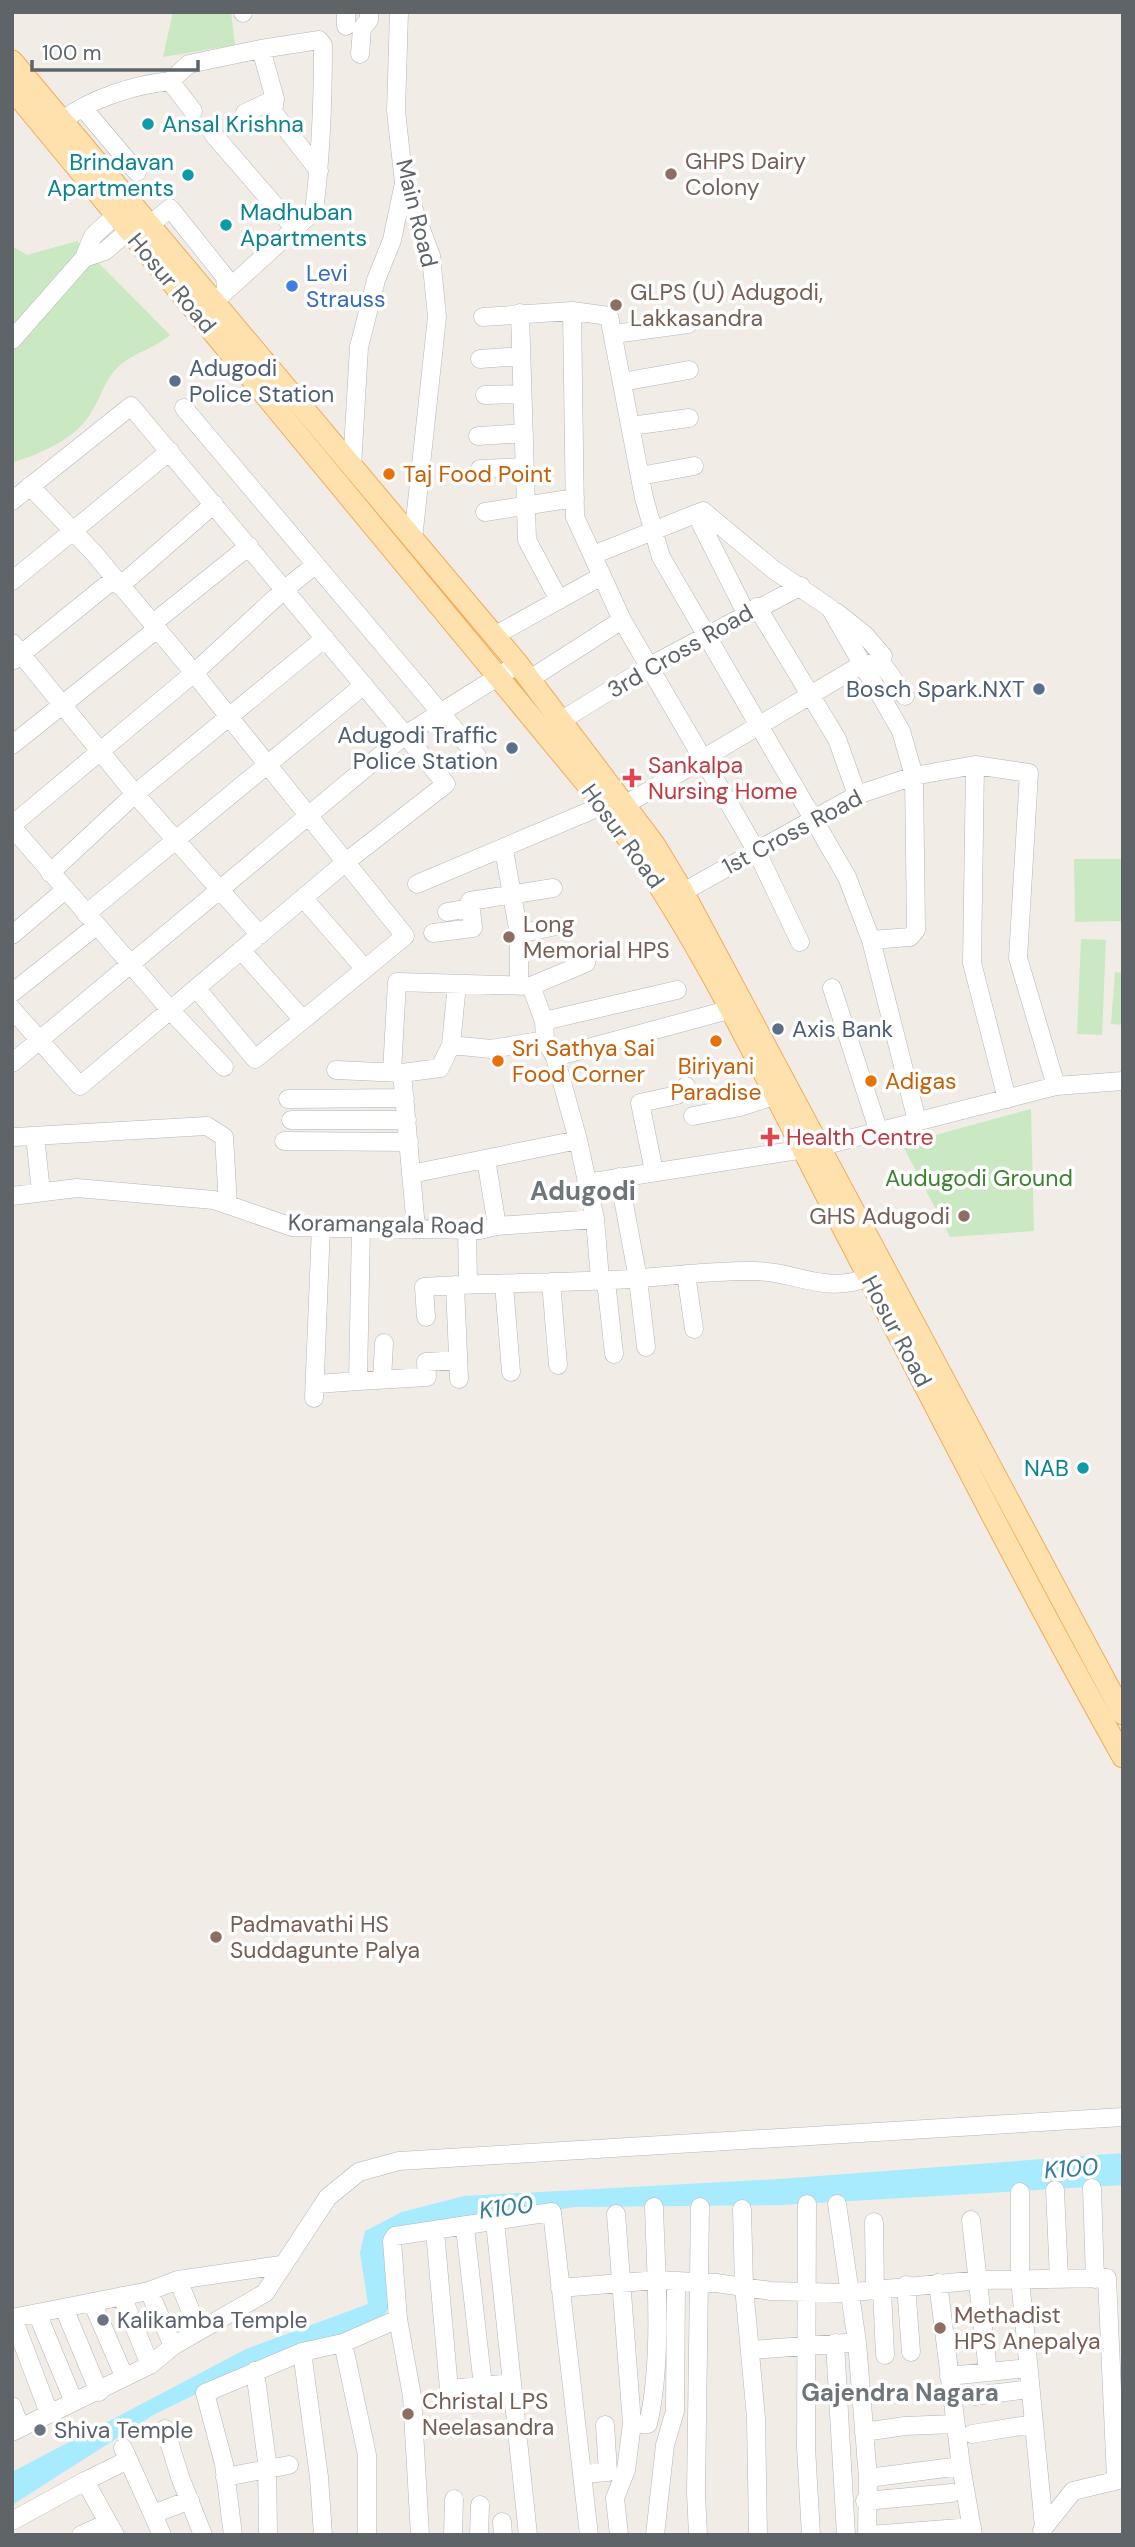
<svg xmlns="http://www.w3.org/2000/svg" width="1135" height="2547" font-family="'DM Sans',sans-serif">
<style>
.green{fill:#cae9c2}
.water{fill:#a8ebff}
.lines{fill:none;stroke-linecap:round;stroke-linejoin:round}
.minor-casing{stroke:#b2b6b9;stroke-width:19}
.major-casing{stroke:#f6aa59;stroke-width:23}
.minor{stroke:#fff;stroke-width:18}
.major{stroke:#ffe1ad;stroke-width:21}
.culture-dot{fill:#0f9aa8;stroke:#fff;stroke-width:2.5}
.education-dot{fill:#8d6e63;stroke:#fff;stroke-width:2.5}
.shop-dot{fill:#3f7fe0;stroke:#fff;stroke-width:2.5}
.service-dot{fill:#5c6f8a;stroke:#fff;stroke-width:2.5}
.food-dot{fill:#e8710a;stroke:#fff;stroke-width:2.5}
.health-dot{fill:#e0444e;stroke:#fff;stroke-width:2.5}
.worship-dot{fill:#6b7280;stroke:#fff;stroke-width:2.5}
.labels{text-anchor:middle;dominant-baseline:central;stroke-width:7;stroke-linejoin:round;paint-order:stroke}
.culture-label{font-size:23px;fill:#0d838f;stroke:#fff;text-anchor:start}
.education-label{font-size:23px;fill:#785e54;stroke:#fff;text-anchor:start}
.street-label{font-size:23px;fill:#5e6467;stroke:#fff}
.shop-label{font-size:23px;fill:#366cbe;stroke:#fff;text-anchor:start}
.service-label{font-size:23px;fill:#4e5e75;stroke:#fff;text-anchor:start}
.food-label{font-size:23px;fill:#c56008;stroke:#fff;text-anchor:start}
.health-label{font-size:23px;fill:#be3a42;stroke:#fff;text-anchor:start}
.park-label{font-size:23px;fill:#3e8231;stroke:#fff}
.worship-label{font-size:23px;fill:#5b616d;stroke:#fff;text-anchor:start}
.water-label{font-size:24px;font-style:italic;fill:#387c9a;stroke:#fff}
.neighbourhood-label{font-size:24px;font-weight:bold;fill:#6f7679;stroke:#fff}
.quarter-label{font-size:26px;font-weight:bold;fill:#6f7679;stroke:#fff}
</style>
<rect width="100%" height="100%" fill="#f1ece6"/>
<path class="green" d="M 173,12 L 231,12 L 235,45 L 163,57 Z
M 77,241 L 170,335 C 153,350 131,353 116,369 C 104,382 101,397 92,411 C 76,440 41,453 12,463 L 12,246 L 27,255 Z
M 1074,859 L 1123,859 L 1123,921 L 1075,922 Z
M 1081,939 L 1106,940 L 1102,1035 L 1077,1034 Z
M 1115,972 L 1123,973 L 1123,1025 L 1111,1024 Z
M 1031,1109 L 1034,1231 L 950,1237 L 902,1144 Z"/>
<path class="water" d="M 1123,2153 L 1123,2185 L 782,2205 L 575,2207 L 390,2233 L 392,2302 L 383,2318 L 219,2383 L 155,2414 L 12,2505 L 12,2472 L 246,2349 L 368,2304 L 360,2253 L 365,2231 L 402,2212 L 464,2196 L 779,2179 Z"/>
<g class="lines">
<defs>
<path id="minor" d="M 243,12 L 243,13
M 346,12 L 346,26
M 399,12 L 396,111 L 404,183 L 431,256 L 437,317 L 413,539
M 360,54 L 362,28 L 369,20 L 369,12
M 170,81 L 189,64 L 261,49
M 83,108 L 137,172
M 245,113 L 275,99
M 63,120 C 92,98 134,85 170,81 L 193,111
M 213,134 L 296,230
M 151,224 L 170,208 L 225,277 L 226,289
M 84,258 L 105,251 L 128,231
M 216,300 L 314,211 C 321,156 323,101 323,45 L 319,40 L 261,49 L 275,99 L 273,112 L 319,171
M 572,311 L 575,517 L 622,620 L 756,850 L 800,942
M 520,313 L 527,540 L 559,600
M 483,317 L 572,311 L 609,316 L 644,498 L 661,557 L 847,877 L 871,940 L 915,1113
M 614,334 L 688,324
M 12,340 L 84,258 L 93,236 L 115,216
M 480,359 L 521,356
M 622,382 L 689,370
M 485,395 L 522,394
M 184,408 L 477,756
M 631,426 L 689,418
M 478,436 L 524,433
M 352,467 L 359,347 L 376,280 L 392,240 L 404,183
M 480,469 L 525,467
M 640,476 L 694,466
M 30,486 L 93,552 L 194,673 L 405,936 L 303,1020 L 241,950
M 12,501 L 131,406 L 446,784 L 347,861 L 80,1086 L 12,1009
M 703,511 L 774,570 L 830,608 L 901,731 L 914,776 L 916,930 L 910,937 L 871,940
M 703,511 L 701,524 L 746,613
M 485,512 L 575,498
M 593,555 L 703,511
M 12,581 L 170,451
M 120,586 L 214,504
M 757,607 L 837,739 L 857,795
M 836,612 L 865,635 L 883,656 L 863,669
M 152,624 L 249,546
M 494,636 L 600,577
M 12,643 L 135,794 L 260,935
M 879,659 L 905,696
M 14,660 L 114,579
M 530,679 L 622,620
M 562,720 L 648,667 L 801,586
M 12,745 L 157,629
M 975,765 L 972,963 L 1007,1099
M 625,805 L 861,665
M 12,825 L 194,673 L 285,589 L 315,565
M 12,827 L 172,1012 L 224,1067
M 504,850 L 519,934 L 519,986
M 50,873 L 135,794 L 325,638
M 417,884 L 604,805
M 683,892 L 857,795 L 914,776 L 975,765 L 1029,773 L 1018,958 L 1056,1086
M 304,899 L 365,969
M 447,912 L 470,908
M 86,914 L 364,685
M 433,933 L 473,928 L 470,901 L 553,888
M 519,934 L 556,926
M 12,935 L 65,890
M 531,986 L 544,1021 L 545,1040 L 555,1057 L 578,1140 L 595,1219 L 600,1279
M 832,988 L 876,1123
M 197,989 L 255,1059 L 303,1020
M 12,993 L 96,926
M 544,1021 L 677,990
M 451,1045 L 491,1049 L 545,1040
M 555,1057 L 728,1010
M 12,1063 L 405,735 L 518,664
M 336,1070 L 402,1073 L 416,1228
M 392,1072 L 397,982 L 531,986 L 586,963
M 402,1073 L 440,1068 L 451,1045 L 457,984
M 288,1099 L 405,1098
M 693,1116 L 740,1107 L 774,1096
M 291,1120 L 407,1120
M 35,1136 L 41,1192
M 15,1137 L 207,1126 L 224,1137 L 228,1205
M 284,1141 L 409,1142
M 486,1159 L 497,1226
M 654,1171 L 640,1103 L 677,1095 L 686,1086
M 411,1174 L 578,1140
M 619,1177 L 638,1279 L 646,1347
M 586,1183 L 818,1147 L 1056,1086 L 1123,1081
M 12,1196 L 77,1188 L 214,1200 L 292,1227 L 480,1230 L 497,1226 L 595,1219
M 467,1230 L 468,1285
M 686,1274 L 694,1329
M 606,1281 L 614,1354
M 551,1282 L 558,1365
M 504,1284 L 511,1372
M 455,1285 L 459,1379
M 426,1317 L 424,1287 C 486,1283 550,1283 611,1280 C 659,1278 707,1270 755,1271 C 799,1272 825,1295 869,1277
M 382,1379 L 384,1343
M 358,1381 L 427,1377 L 426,1362 L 458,1360
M 317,1384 L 358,1381 L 361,1227
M 314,1398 L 321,1227
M 1092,2188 L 1095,2279
M 1055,2190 L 1059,2279
M 1020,2192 L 1020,2279 L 1044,2527
M 807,2204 L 806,2447 L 811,2535
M 837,2204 L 857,2342 L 868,2478 L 867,2535
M 742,2209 L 744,2287 L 756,2418 L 758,2535
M 616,2214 L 632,2424 L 648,2424 C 663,2360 656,2274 654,2207
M 971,2220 L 988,2372
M 495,2222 L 528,2535
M 874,2222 L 875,2291
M 465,2228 L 483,2386
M 435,2231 L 449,2389 L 512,2383
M 178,2280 L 199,2331
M 938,2283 L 961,2466
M 906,2285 L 911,2352
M 560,2288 L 657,2280 L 716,2283 L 771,2291 L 844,2293 L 980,2280 L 1107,2278 L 1116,2479
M 882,2290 L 885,2355
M 149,2291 L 173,2346
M 122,2296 L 150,2365
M 92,2302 L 124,2376
M 64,2308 L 99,2392
M 37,2313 L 74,2402
M 12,2318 L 149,2291 L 178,2280 L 281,2265
M 13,2318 L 49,2413
M 398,2319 L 392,2241 L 395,2236 L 552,2212 L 589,2535
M 343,2343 L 367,2455 L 367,2535
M 835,2343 L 846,2535
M 750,2350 L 846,2343
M 302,2352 L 319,2477 L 323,2535
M 255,2371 L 267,2462 L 268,2535
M 949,2376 L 1028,2368
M 974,2396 L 1030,2389
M 12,2406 L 20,2427
M 165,2429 L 180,2477 L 203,2535
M 12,2432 L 150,2365 L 173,2346 L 265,2293 L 328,2197 L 359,2172 L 399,2161 L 1123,2117
M 864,2432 L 905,2426 L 954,2424
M 972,2434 L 1033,2424
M 123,2448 L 162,2535
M 582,2474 L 608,2472 L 605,2425
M 225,2477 L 289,2465
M 868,2478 L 961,2466 L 973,2535
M 85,2481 L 128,2460
M 865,2501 L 952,2493
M 153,2514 L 190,2500
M 12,2521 L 85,2481 L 115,2535
M 502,2522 L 503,2535
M 1042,2530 L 1073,2491 L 1123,2479
M 81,2535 L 101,2526
M 233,2535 L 224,2464 L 205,2393 L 302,2352 L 343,2343 L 398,2319 L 412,2396 L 420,2535
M 453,2535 L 454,2499
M 479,2535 L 480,2505
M 619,2535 L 615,2498 L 626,2470 L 632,2424
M 655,2535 L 665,2445 L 675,2411 L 676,2283
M 698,2535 L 696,2493 L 700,2207
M 870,2535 L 972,2527"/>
<path id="major" d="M 12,61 L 518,664 L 654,844 L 683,892 L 1123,1714
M 12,89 L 604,805 C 699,933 767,1081 840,1222 C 933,1401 1024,1581 1123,1757"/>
</defs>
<use href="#minor" class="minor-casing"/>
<use href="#major" class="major-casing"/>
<use href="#minor" class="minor"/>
<use href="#major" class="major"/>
</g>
<g class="culture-dot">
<circle cx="148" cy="124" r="7"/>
<circle cx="188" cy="175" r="7"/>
<circle cx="226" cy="225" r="7"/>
<circle cx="1083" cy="1468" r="7"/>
</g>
<g class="education-dot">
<circle cx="671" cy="174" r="7"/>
<circle cx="616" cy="305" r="7"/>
<circle cx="509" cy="937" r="7"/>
<circle cx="964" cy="1216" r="7"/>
<circle cx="216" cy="1937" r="7"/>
<circle cx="940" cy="2328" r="7"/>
<circle cx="408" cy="2414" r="7"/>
</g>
<circle class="shop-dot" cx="292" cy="286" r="7"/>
<g class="service-dot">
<circle cx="175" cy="381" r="7"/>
<circle cx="1039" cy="689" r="7"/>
<circle cx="512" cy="748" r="7"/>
<circle cx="778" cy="1029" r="7"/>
</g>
<g class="food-dot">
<circle cx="389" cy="474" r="7"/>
<circle cx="716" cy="1041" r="7"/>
<circle cx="498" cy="1061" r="7"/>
<circle cx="871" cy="1081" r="7"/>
</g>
<g class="health-dot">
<path d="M628.5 767.5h7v7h7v7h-7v7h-7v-7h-7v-7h7z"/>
<path d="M766.5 1126.5h7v7h7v7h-7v7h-7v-7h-7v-7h7z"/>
</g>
<g class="worship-dot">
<circle cx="103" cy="2320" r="7"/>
<circle cx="40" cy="2430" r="7"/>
</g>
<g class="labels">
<g class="culture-label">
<text x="162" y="124">Ansal Krishna</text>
<text x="174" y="162" text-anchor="end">Brindavan<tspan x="174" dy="26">Apartments</tspan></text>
<text x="240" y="212">Madhuban<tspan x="240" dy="26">Apartments</tspan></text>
<text x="1069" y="1468" text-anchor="end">NAB</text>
</g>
<g class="education-label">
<text x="685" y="161">GHPS Dairy<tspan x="685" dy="26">Colony</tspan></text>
<text x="630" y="292">GLPS (U) Adugodi,<tspan x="630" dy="26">Lakkasandra</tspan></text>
<text x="523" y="924">Long<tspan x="523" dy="26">Memorial HPS</tspan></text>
<text x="950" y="1216" text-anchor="end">GHS Adugodi</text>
<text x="230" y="1924">Padmavathi HS<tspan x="230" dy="26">Suddagunte Palya</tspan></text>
<text x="954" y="2315">Methadist<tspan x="954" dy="26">HPS Anepalya</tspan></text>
<text x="422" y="2401">Christal LPS<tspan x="422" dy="26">Neelasandra</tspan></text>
</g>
<g class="street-label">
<text transform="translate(417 213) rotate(76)">Main Road</text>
<text transform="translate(172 283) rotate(50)">Hosur Road</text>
<text transform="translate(680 651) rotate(-30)">3rd Cross Road</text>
<text transform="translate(792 832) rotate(-28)">1st Cross Road</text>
<text transform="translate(623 836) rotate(54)">Hosur Road</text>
<text transform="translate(386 1224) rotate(1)">Koramangala Road</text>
<text transform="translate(897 1331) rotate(62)">Hosur Road</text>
</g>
<g class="shop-label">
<text x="306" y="273">Levi<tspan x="306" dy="26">Strauss</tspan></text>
</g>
<g class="service-label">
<text x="189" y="368">Adugodi<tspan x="189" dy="26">Police Station</tspan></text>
<text x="1025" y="689" text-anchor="end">Bosch Spark.NXT</text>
<text x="498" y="735" text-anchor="end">Adugodi Traffic<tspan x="498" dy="26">Police Station</tspan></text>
<text x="792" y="1029">Axis Bank</text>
</g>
<g class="food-label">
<text x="403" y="474">Taj Food Point</text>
<text x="512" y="1048">Sri Sathya Sai<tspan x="512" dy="26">Food Corner</tspan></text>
<text x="716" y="1066" text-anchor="middle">Biriyani<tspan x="716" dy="26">Paradise</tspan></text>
<text x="885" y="1081">Adigas</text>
</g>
<g class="health-label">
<text x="648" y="765">Sankalpa<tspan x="648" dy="26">Nursing Home</tspan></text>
<text x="786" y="1137">Health Centre</text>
</g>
<g class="park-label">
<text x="979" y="1178">Audugodi Ground</text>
</g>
<g class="worship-label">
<text x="117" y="2320">Kalikamba Temple</text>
<text x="54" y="2430">Shiva Temple</text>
</g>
<g class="water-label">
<text transform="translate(1071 2168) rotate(-4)">K100</text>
<text transform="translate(506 2207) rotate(-7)">K100</text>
</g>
<g class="neighbourhood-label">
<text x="900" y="2392">Gajendra Nagara</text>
</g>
<g class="quarter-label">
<text x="583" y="1191">Adugodi</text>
</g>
</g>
<rect width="1135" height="2547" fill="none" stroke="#5e6467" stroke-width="28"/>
<path d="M32 60v10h166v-10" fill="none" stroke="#5e6467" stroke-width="3.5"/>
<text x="42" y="60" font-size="21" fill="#5e6467" stroke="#ffffff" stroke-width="5" paint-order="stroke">100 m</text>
</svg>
